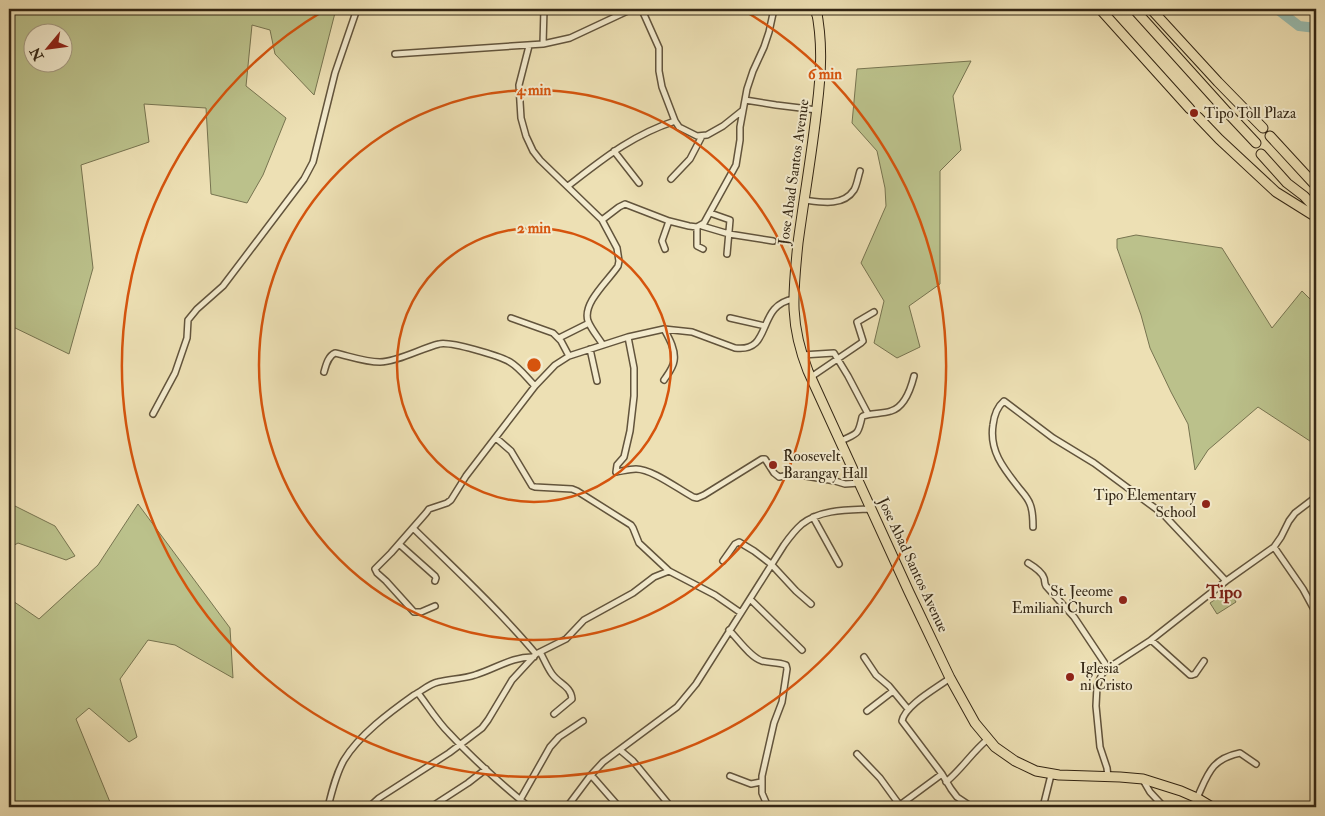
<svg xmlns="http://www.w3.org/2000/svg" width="1325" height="816" font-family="'IM FELL Double Pica',serif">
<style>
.green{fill:#bbc18b;stroke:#777450;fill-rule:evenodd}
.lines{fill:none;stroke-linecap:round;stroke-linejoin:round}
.river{stroke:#99bdb1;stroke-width:10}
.minor-casing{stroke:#62543c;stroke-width:8}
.trunk-casing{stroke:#332614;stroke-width:11}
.motorway-casing{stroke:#332614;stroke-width:11}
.minor{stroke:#f3ebce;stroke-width:5}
.trunk{stroke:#ede0b4;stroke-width:9}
.motorway{stroke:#ede0b4;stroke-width:9}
.ring{fill:none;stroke:#d6540d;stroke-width:2.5}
.poi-dot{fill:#8f2418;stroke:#f3ebce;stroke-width:2}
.labels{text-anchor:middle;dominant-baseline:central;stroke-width:4;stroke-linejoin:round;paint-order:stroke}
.poi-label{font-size:15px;fill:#332614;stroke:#f3ebce;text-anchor:start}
.street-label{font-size:15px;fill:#332614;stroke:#f3ebce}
.quarter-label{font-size:18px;font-weight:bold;fill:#7a1f14;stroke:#f3ebce}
.centre{fill:#d6540d;stroke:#f3ebce;stroke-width:2.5}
.ring-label{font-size:15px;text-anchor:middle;font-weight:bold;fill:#d6540d;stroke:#f3ebce;stroke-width:4;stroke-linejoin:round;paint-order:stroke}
</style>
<rect width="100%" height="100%" fill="#ede0b4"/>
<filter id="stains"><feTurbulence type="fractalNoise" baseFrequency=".004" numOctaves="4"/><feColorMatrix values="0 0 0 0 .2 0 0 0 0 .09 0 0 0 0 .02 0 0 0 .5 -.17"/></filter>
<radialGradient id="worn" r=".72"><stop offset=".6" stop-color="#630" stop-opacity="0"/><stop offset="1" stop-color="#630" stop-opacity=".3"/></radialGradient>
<path class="green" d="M 9,9 L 336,9 L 314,95 L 275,54 L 270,30 L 252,25 L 246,86 L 286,118 L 263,175 L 247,203 L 211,194 L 206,108 L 144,104 L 149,142 L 81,165 L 93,268 L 69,354 L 9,325 ZM 32,32 L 62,32 L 62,62 L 32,62 Z
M 971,61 L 953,96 L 961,150 L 940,171 L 940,284 L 909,306 L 920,347 L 897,358 L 874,343 L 884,301 L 861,263 L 886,206 L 885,188 L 877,151 L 852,123 L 857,69 Z
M 1136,235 L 1222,248 L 1272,328 L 1302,291 L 1316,305 L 1316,445 L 1258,407 L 1208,450 L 1195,470 L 1188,424 L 1171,392 L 1150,348 L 1141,315 L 1117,248 L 1117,239 Z
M 9,503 L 55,526 L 75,556 L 66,560 L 18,543 L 9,548 Z
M 138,504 L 230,628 L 233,678 L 175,645 L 148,640 L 120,679 L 137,737 L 129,742 L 89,708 L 76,719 L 112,807 L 9,807 L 9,595 L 10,599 L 39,619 L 98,565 Z
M 1229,590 L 1236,602 L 1217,614 L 1210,603 Z"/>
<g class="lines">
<path class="river" d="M 1277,9 L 1299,26 L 1316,28"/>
<defs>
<path id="minor" d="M 640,9 L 642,10 L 659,48 L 659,71 L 662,87 L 675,121 L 679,127 L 697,136 L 707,135 L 723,126 L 743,110
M 543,44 L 544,9
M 529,46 L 519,85 L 520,102 L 521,118 L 526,136 L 533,151 L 540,160 L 602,220 L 617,248 L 619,261 L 618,266 C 609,280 582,303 588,321 C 591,329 598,337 603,345
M 395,54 L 543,44 L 570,38 L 632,9
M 745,100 L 776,105 L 817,110
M 614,151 L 639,183
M 671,179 L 690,159 L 702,136
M 568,186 C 603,159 632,135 675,121
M 804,200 C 820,202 843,207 854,190 C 857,185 858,177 860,171
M 710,213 L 730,220 L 727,254
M 602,220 L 619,207 L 625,204 L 669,221 L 689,226 L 697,227 L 704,223 L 736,165 L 740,140 L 740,127 L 747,89 L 753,71 L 764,47 L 769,32 L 774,9
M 702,226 L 729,234 L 773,241
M 697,227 L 697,246 L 703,249
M 665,249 L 662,241 L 669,221
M 511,318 L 553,333 L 561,341 L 569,356
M 730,318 L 765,326
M 664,329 C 669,338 676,350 674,361 C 673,368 668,374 664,380
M 628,337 L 634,368 L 634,396 L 630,431 L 624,457 L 617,465 L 616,472 C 623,471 629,469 636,469 C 652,469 678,489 693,497 L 697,498 L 704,495 L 762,459 L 765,459 L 774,473 L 779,477 L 794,474 L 835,481 L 845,484 L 860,483
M 559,338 L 589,323
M 590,349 L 597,381
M 802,355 L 834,353 L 848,376 L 868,414
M 324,372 C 326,365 328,356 335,353 C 349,356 365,362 380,362 C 397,362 422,348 439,344 C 450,341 500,356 510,362 C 520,368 527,378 535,386
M 811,377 L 861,343 L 863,341 L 857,322 L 874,312
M 153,414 L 175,373 L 187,338 L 188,320 L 197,309 L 223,286 L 304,179 L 313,162 L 335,73 L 357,9
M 496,438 L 511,451 L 532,486 L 535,487 L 572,489 L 577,491 L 631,525 L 633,528 L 639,543 L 669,571 L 715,595 L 741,613
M 841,441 C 857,433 858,436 862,417 L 863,416 C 872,413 882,414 891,411 C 905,407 911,388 914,376
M 813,517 L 839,564
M 1033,527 C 1033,520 1033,511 1030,504 C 1028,498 1023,493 1019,488 C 1004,469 989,451 993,425 C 994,416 997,407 1004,401 L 1053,438 L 1094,463 L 1163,514 L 1226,581
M 413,528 C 455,569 498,609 536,654
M 399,544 L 435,576 L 436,578 L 435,581
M 1274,547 L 1303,589 L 1316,613
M 723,561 L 735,544 L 739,542 L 754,551 L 771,564 L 796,591 L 811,604
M 1028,563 C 1033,566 1042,572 1044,578 C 1045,580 1044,583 1046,586 L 1074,617 L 1108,668
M 750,599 L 802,650
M 435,606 L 421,612 L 414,612 L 386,581 L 377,573 L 375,569 L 391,553 L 426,513 L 429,509 L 447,503 L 451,500 L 466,476 L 535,386 L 555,365 L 569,356 L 628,337 L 664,329 L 692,332 L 735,348 C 774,353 755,305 794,299
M 729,630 C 738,639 750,657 762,661 C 770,663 778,662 786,665 L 787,669 L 782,702 L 774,723 L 762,776 L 762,793 L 768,807
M 1151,640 L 1190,675 L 1192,675 L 1195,674 L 1204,661
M 540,652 C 544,659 547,667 552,674 C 559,684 571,686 572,699 L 554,714
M 864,657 L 876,675 L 889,686 L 908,709
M 950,678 C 937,688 905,705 902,721 L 942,774 L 951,789 L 957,797 L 972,807
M 418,693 C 428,706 437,721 449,733 C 474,760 501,784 529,807
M 867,711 L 893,691
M 620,750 L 633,761 L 671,807
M 857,754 L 880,778 L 901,807
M 591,775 L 619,807
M 730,776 L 751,784 L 761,782
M 1108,777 L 1107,768 L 1100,747 L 1096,706 L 1097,686 L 1102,674 L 1108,668 L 1151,640 L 1226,581 L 1274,547 L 1281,537 L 1289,521 L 1295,513 L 1316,497
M 1143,780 L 1150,792 L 1164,807
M 946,782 C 962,769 972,752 988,739
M 1197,798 C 1208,774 1211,759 1240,753 L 1256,764
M 520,800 L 550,747 L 559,737 L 583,721
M 900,805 L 942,774
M 328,807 C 332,791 336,774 344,760 C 359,735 390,712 414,695 C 422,691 429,684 438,682 C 450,679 463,679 475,675 C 495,669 513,656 534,657
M 369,807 L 379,798 L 449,753 L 482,728 L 488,720 L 512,680 L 536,654 L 566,639 L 584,620 L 633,593 L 654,577 L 669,571
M 431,807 L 468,783 L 486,769
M 567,807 L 591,775 L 603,762 L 677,707 L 696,684 L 784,545 C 789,538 795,530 802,524 C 821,509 848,510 871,509
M 1043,807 L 1051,775"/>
<path id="trunk" d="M 816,9 C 823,42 821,74 817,107 C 812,153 804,198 798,243 C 793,293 789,323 808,371 L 909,592 L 950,678 L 975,723 L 995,747 L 1015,761 L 1036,771 L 1059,775 L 1120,777 L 1143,779 L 1181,791 L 1197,798 L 1212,807"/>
<path id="motorway" d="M 1100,9 L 1190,109
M 1134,9 L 1226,111 L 1256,143
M 1151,9 L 1218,82 L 1263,128
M 817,15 L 820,9
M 1198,117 L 1219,139 L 1276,192 L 1316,217
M 1270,136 L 1316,186
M 1261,154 L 1287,183 L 1304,196 L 1316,209"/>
</defs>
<use href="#minor" class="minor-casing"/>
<use href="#trunk" class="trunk-casing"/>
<use href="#motorway" class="motorway-casing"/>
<use href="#minor" class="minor"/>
<use href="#trunk" class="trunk"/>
<use href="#motorway" class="motorway"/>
</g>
<g class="ring">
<circle cx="534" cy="365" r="137"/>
<circle cx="534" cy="365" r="275"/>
<path d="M743 10A412 412 0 1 1 325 10"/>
</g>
<g class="poi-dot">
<circle cx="1194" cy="113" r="5"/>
<circle cx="773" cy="465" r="5"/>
<circle cx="1206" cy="504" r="5"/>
<circle cx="1123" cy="600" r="5"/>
<circle cx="1070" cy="677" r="5"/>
</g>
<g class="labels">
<g class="poi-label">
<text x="1204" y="113">Tipo Toll Plaza</text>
<text x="783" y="456">Roosevelt<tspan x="783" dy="17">Barangay Hall</tspan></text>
<text x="1196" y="495" text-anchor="end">Tipo Elementary<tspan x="1196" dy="17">School</tspan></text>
<text x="1113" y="591" text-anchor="end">St. Jeeome<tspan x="1113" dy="17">Emiliani Church</tspan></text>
<text x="1080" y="668">Iglesia<tspan x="1080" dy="17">ni Cristo</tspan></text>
</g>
<g class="street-label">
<text transform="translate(794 172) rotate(-82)">Jose Abad Santos Avenue</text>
<text transform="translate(913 565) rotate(65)">Jose Abad Santos Avenue</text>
</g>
<g class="quarter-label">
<text x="1224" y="592">Tipo</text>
</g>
</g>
<circle cx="534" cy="365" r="8" class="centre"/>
<g class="ring-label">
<text x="825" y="79">6 min</text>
<text x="534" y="95">4 min</text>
<text x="534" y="233">2 min</text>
</g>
<rect width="1325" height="816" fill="none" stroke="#ede0b4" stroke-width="30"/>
<rect x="10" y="10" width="1305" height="796" fill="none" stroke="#332614" stroke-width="2.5"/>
<rect x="15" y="15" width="1295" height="786" fill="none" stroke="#332614"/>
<g transform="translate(48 48) rotate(241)"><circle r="24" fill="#f3ebce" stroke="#a69c84"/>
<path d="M0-4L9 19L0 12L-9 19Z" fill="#8f2418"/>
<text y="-8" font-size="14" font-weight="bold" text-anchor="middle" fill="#332614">N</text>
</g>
<rect width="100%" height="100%" filter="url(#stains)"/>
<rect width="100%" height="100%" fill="url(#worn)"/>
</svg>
